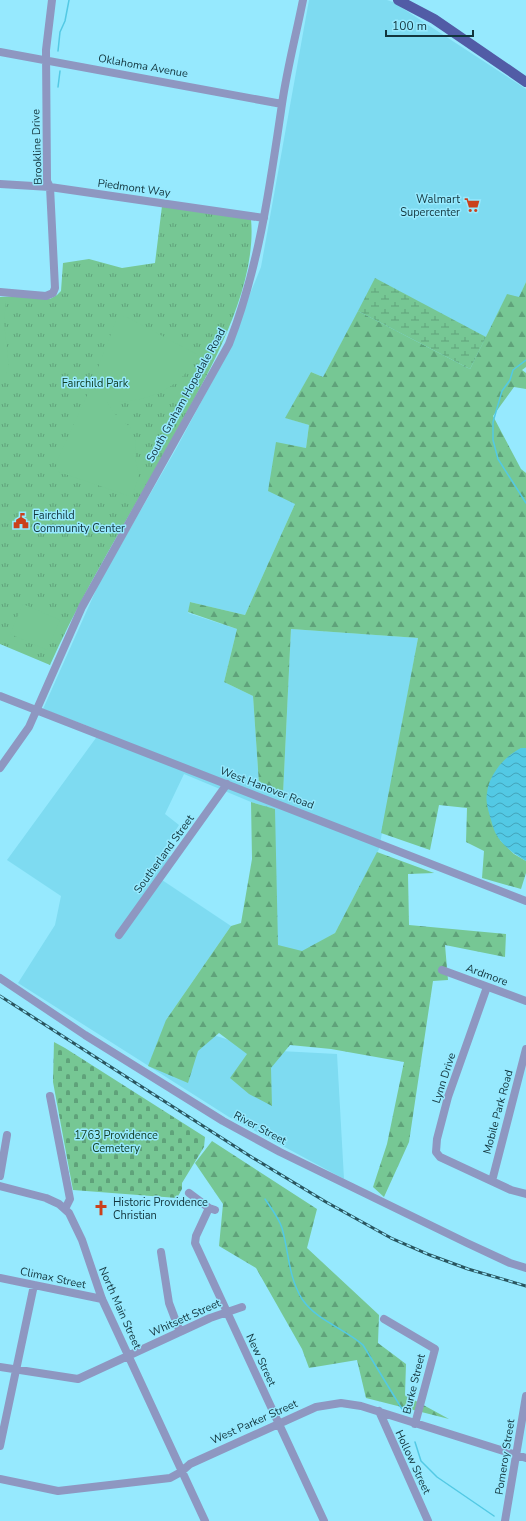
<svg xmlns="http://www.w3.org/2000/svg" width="526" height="1521" font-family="'Nunito Sans',sans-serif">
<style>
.built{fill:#7edbf1}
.forest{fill:url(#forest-firs)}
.wetland{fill:url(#wetland-marsh)}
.cemetery{fill:url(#cemetery-stones)}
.park{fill:url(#park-tufts)}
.garden{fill:#76c794}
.water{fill:url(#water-waves)}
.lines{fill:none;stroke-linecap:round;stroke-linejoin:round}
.stream{stroke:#53c9e4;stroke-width:1.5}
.minor{stroke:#8e97c1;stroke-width:8}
.major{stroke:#515ca6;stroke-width:10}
.rail-casing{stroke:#29555f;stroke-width:3}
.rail{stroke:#96e9fe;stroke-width:1.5;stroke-dasharray:4.5;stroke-linecap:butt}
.labels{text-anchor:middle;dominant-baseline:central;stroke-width:3;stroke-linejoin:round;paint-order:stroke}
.street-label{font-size:11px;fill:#12353d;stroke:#96e9fe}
.poi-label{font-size:11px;fill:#12353d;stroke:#96e9fe;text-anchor:start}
.park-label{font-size:11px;fill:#124026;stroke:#96e9fe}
</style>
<defs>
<pattern id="forest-firs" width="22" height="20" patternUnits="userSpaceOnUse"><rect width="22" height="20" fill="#76c794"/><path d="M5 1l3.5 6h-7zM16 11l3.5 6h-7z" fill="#5fa27a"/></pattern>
<pattern id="wetland-marsh" width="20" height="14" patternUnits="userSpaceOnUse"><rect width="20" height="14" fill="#76c794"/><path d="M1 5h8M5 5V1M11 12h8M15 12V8" fill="none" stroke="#5fa27a"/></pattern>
<pattern id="cemetery-stones" width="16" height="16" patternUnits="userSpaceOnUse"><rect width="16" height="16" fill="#76c794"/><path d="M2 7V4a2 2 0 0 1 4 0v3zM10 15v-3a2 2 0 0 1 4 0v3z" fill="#5fa27a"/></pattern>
<pattern id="park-tufts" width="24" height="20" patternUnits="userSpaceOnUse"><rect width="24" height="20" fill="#76c794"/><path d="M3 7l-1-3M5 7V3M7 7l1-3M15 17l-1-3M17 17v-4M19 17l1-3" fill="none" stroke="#5fa27a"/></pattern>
<pattern id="water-waves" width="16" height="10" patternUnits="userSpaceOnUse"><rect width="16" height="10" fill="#53c9e4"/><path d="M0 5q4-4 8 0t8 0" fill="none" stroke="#43a4ba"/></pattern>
</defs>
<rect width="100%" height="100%" fill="#96e9fe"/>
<path class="built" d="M 309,0 L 387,0 L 393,2 L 526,89 L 526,282 L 519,298 L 507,295 L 470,369 L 358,312 L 323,377 L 311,372 L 286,418 L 309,425 L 306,448 L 276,443 L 295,504 L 245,615 L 190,602 L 188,613 L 237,629 L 224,682 L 253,696 L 259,784 L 283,795 L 291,629 L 418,638 L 379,849 L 335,933 L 316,944 L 310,951 L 279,952 L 266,871 L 275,809 L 251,802 L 184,774 L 165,814 L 179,825 L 162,852 L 173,858 L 162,880 L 231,926 L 166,1020 L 261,1050 L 337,1054 L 344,1179 L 229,1117 L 18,983 L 55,925 L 61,896 L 7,860 L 101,731 L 43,709 L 100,581 L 176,449 L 221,365 L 261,267 Z"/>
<path class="forest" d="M 526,282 L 526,367 L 522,370 L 526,373 L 526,389 L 514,387 L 493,416 L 521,469 L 526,473 L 526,748 L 521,748 L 500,840 L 514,854 L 526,861 L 526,873 L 521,889 L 482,878 L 484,851 L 466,842 L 467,808 L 439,805 L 430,850 L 381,833 L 418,638 L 291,629 L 283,795 L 259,784 L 253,696 L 224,682 L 237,629 L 188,612 L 190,602 L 245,615 L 295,504 L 268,491 L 276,442 L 306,448 L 309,425 L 285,418 L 311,372 L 323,377 L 358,311 L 470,369 L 507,294 L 519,297 Z
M 251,802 L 275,809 L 278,945 L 302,951 L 335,933 L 377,852 L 434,873 L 408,874 L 409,925 L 506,934 L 505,957 L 445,945 L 448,980 L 433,981 L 409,1142 L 384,1197 L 373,1187 L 387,1144 L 404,1062 L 331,1049 L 290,1045 L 271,1068 L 272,1106 L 249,1094 L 230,1078 L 247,1054 L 219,1033 L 198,1051 L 188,1083 L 148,1066 L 166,1020 L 231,926 L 241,923 L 252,859 Z
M 212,1141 L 317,1209 L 307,1248 L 379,1315 L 378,1343 L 406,1364 L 405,1395 L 449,1419 L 366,1398 L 357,1360 L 309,1368 L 302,1349 L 256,1268 L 219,1246 L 223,1204 L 195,1163 Z"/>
<path class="wetland" d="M 375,278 L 486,337 L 470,369 L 358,311 Z"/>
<path class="cemetery" d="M 54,1042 L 65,1048 L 205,1137 L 204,1147 L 182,1183 L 182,1189 L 177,1198 L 73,1190 L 53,1082 Z"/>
<path class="park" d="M 162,206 L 251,219 C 258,294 200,388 165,452 C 126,522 83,591 50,665 L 0,644 L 0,297 L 23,296 L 50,299 L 57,295 L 61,291 L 63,263 L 89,259 L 122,268 L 155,263 Z"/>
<path class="garden" d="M 0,301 L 6,301 L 4,322 L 9,367 L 6,374 L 0,379 Z
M 125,316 L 198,355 C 179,391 146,403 107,402 L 115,414 L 130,427 L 135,439 L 136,462 L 139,475 L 132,497 L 59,472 L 56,463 L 89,391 L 117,318 Z
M 23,604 L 60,620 L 47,650 L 10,634 Z"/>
<path class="water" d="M 521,748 L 526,748 L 526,861 C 516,855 507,849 500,840 C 495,834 493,827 491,820 C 489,812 485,802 487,793 C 489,774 505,756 521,748 Z"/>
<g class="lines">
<path class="stream" d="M 58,51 L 60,32 L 65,21 L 69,0
M 58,87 L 60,71
M 526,360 L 513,370 L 510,380 L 502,391 L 493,422 L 493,440 L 498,459 L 526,503
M 265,1199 C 271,1208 279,1218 282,1228 C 289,1252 288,1276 302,1299 C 317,1321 344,1328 363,1345 L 402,1409
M 415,1442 L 421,1461 L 437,1477 L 494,1516"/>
<path class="minor" d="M 0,52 L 282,104
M 0,184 L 50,187 L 264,218
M 0,292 L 46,296 L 53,293 L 55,288 L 50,187 L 47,181 L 46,50 L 52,0
M 0,696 L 526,901
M 0,768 L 29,727 L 82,607 L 229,344 C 259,267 270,186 282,104 C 287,69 296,35 303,0
M 119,935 L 227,784
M 442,970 L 526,1001
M 0,978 L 85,1035 L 223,1121 L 280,1152 L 467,1243 L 510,1263 L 526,1268
M 487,987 L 448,1097 L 437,1139 L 436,1152 L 440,1157 L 511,1190 L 526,1194
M 50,1096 L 70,1199 L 65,1209
M 0,1176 L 7,1135
M 492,1181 L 526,1049
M 0,1186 L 46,1198 L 59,1204 L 69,1213 L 82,1240 L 102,1299 L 205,1521
M 189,1193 L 209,1208 L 215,1210
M 209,1208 L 196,1236 L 195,1243 L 324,1521
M 161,1252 L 169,1303 L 180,1332
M 0,1278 L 102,1299
M 384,1319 L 435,1349 L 415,1424
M 0,1367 L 78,1379 L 210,1318 L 242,1307
M 379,1411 L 428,1521
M 0,1446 L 34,1285
M 0,1479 L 58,1491 L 170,1478 L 181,1472 L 190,1464 L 316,1407 L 341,1403 L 361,1406 L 526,1458
M 505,1521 L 526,1396"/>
<path class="major" d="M 398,0 L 434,19 L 526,82"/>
<defs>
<path id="rail" d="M 0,996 L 253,1158 L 326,1202 L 391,1238 L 430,1255 L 468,1269 L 526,1286"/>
</defs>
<use href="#rail" class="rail-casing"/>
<use href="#rail" class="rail"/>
</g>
<defs>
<symbol id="supermarket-bare" viewBox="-9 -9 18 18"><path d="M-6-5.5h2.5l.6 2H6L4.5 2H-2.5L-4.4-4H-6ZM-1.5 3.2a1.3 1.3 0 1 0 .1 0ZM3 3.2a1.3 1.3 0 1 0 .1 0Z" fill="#ca411c" stroke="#96e9fe" stroke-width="2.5" paint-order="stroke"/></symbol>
<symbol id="civic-bare" viewBox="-9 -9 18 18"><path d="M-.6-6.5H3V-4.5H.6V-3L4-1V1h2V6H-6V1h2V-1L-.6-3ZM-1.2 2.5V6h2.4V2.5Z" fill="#ca411c" stroke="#96e9fe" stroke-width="2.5" paint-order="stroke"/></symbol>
<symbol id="church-bare" viewBox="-9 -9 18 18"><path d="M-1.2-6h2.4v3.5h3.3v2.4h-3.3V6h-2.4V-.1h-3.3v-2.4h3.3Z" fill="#ca411c" stroke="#96e9fe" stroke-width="2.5" paint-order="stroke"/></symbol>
</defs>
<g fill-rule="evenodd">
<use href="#supermarket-bare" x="461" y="194" width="22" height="22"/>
<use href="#civic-bare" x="10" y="510" width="22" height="22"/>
<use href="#church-bare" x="90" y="1197" width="22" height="22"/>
</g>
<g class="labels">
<g class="street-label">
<text transform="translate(143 66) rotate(10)">Oklahoma Avenue</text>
<text transform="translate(37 147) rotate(-92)">Brookline Drive</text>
<text transform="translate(134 188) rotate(8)">Piedmont Way</text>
<text transform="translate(186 395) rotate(-61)">South Graham Hopedale Road</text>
<text transform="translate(267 788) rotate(21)">West Hanover Road</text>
<text transform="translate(164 854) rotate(-54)">Southerland Street</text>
<text transform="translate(487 975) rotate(20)">Ardmore</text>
<text transform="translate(444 1078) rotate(-72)">Lynn Drive</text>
<text transform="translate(498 1112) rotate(-75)">Mobile Park Road</text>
<text transform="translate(260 1128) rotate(28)">River Street</text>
<text transform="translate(53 1278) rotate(12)">Climax Street</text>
<text transform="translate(120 1308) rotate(66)">North Main Street</text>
<text transform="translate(185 1318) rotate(-24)">Whitsett Street</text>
<text transform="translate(261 1360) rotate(65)">New Street</text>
<text transform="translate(414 1384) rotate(-76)">Burke Street</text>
<text transform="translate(254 1422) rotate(-24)">West Parker Street</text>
<text transform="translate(505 1457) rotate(-81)">Pomeroy Street</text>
<text transform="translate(413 1462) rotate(65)">Hollow Street</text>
</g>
<g class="poi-label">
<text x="460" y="199" text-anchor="end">Walmart<tspan x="460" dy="13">Supercenter</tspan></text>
<text x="33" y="515">Fairchild<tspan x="33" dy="13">Community Center</tspan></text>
<text x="113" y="1202">Historic Providence<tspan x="113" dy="13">Christian</tspan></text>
</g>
<g class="park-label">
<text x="95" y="383">Fairchild Park</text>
<text x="116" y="1135">1763 Providence<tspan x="116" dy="13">Cemetery</tspan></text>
</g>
</g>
<path d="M386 30v6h87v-6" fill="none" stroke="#12353d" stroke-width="2"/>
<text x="392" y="30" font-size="12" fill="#12353d" stroke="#96e9fe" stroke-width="3" paint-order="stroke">100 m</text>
</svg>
